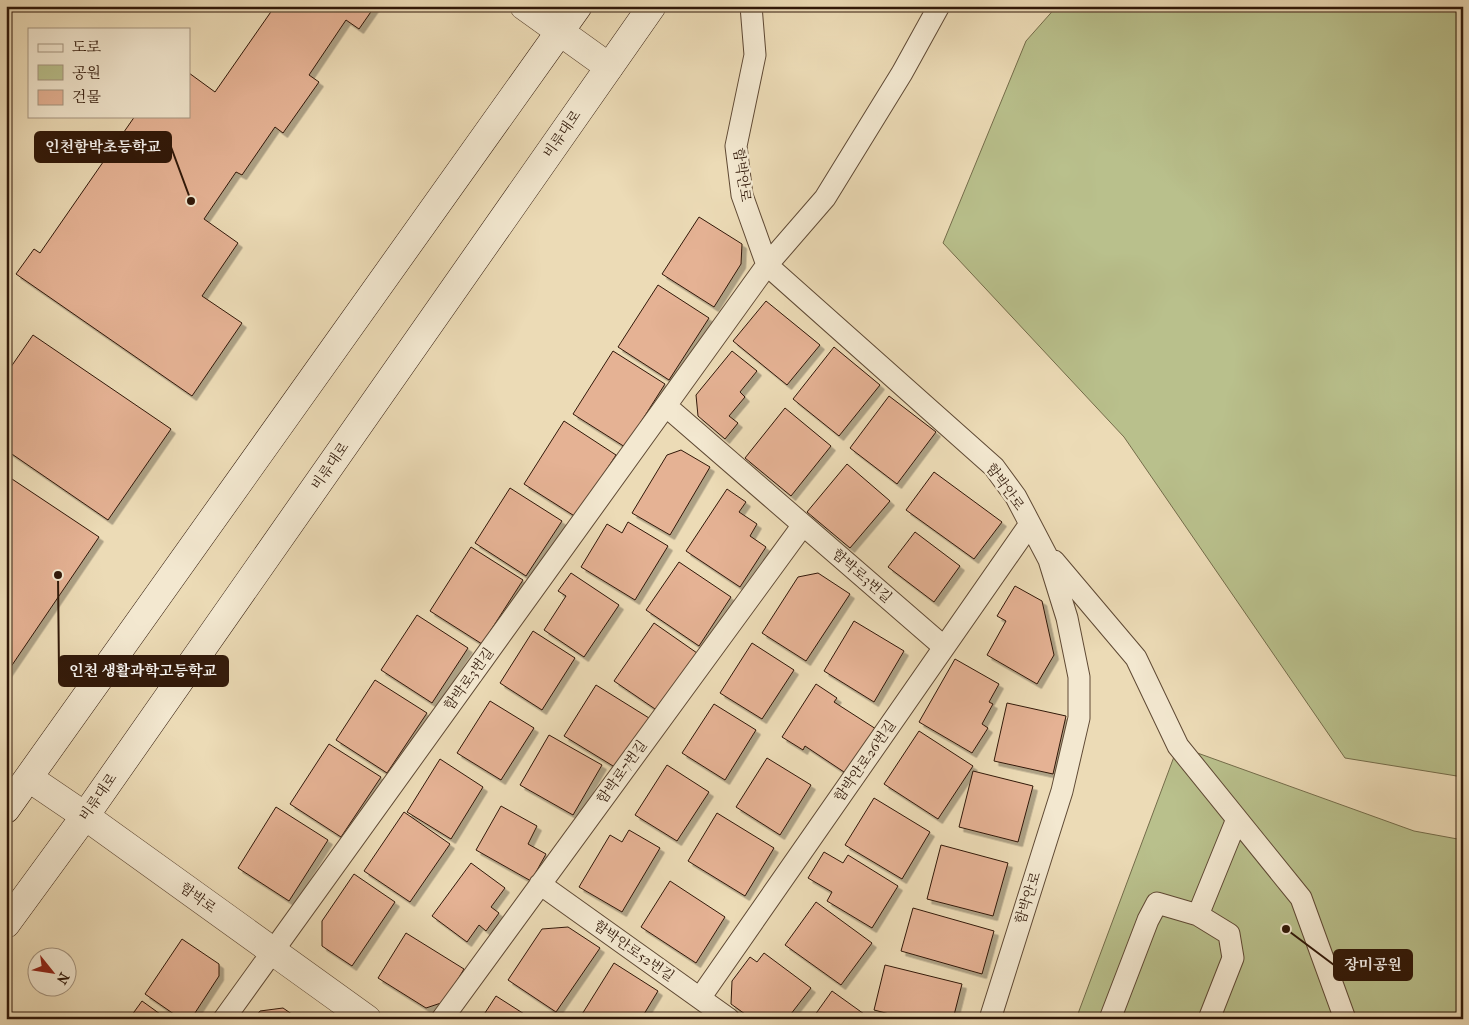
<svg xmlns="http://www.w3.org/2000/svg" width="1469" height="1025" font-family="'IM FELL French Canon','Noto Serif KR',serif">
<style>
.green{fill:#b9c08c;stroke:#746c4a}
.building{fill:#e5b294;stroke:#301809;filter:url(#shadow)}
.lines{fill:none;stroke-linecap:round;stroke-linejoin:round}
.lane-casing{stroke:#5f4934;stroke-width:23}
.street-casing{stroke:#5f4934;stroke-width:29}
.secondary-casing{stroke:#301809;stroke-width:29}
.lane{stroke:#f3e8d0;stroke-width:21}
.street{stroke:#f3e8d0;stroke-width:28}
.secondary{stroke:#f3e8d0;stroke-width:28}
.labels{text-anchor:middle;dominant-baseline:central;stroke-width:5;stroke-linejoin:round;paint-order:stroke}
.street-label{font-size:14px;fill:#301809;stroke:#f3e8d0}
.leader{fill:none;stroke:#301809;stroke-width:2}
.callout-dot{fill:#301809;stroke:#f3e8d0;stroke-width:2}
.callout{fill:#301809;stroke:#301809;stroke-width:2}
.callout-label{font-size:15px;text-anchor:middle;font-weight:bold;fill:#fff}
</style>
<defs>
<filter id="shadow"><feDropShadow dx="4.5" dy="4.5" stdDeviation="0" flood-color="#0004"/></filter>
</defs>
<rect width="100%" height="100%" fill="#ecdbb6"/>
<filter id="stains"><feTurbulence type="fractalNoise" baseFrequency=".004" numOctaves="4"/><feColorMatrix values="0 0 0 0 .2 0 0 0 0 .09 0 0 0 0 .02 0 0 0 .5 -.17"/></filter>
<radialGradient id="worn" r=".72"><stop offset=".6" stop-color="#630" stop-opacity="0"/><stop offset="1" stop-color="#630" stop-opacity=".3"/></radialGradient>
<path class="green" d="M 1057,6 L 1463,6 L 1463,777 L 1345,758 L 1124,437 L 943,243 L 1026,41 Z
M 1178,746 L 1414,831 L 1463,840 L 1463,1019 L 1076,1019 Z"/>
<path class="building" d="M 275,6 L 375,6 L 359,29 L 346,20 L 309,75 L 319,82 L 283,133 L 275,127 L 242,175 L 236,172 L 204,219 L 238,243 L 202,296 L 242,323 L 192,396 L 16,274 L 34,249 L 40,253 L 135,116 L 189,116 L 189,73 L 215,92 Z
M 699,217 L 742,244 L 741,264 L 714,307 L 662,274 Z
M 658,285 L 709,318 L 669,380 L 618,347 Z
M 766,301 L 820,345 L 787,385 L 733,341 Z
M 33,335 L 171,429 L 108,520 L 6,450 L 6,374 Z
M 834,347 L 880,385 L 839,436 L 793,399 Z
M 613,351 L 665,384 L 625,447 L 573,414 Z
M 732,351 L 757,371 L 740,392 L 745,397 L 729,416 L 738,423 L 725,439 L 698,416 L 696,395 Z
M 889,396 L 936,432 L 897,484 L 850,448 Z
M 785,408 L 831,446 L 791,496 L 745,458 Z
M 564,421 L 616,455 L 576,517 L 524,484 Z
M 681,450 L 710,467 L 670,535 L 632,513 L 667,455 Z
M 847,464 L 890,501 L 850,548 L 807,512 Z
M 934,472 L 1002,522 L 974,559 L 906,510 Z
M 6,475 L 99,537 L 6,674 Z
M 510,488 L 562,521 L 526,576 L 475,543 Z
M 727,489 L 746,502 L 739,512 L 757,524 L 750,536 L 766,547 L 740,587 L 686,551 Z
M 628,522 L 668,546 L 635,600 L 581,567 L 607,524 L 622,533 Z
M 915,532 L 960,566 L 934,602 L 888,567 Z
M 471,547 L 523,580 L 482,644 L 430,611 Z
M 679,562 L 731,597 L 699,646 L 646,610 Z
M 571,573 L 619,605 L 584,657 L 544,630 L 566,596 L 558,591 Z
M 818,573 L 850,594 L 806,661 L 762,633 L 798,577 Z
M 1015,586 L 1042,601 L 1054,655 L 1037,684 L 987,655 L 1006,621 L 997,616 Z
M 417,615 L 468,648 L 432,703 L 381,670 Z
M 854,621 L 904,651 L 874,702 L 824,671 Z
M 654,623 L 697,653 L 658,711 L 614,681 Z
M 533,631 L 575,658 L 542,710 L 500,683 Z
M 752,643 L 794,670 L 762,719 L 720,693 Z
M 955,659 L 999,684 L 989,702 L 993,704 L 982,724 L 988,728 L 972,753 L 919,722 Z
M 375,680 L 427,713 L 387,773 L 336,740 Z
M 816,684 L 837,698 L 834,702 L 876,729 L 847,774 L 805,746 L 803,750 L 782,737 Z
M 596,685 L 649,718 L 618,769 L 564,736 Z
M 490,701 L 534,728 L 501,780 L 457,753 Z
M 1007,703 L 1066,716 L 1053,774 L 994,761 Z
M 714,704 L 756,730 L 725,780 L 682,753 Z
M 919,731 L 973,766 L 938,819 L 884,784 Z
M 549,735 L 602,765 L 573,815 L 520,785 Z
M 329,744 L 381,777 L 341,837 L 290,804 Z
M 767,758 L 811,785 L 780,835 L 736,807 Z
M 440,759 L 483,787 L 451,839 L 407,812 Z
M 667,765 L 709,792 L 677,841 L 635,815 Z
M 973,771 L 1033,786 L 1018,842 L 959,827 Z
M 874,798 L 930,832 L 902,879 L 845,845 Z
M 501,806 L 537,826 L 528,844 L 546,854 L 531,881 L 476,850 Z
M 276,807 L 328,840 L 289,901 L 238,868 Z
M 404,812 L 450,844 L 410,902 L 364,871 Z
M 717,813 L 774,848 L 745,896 L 688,861 Z
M 629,830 L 660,848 L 622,912 L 579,887 L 610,835 L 622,842 Z
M 941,845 L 1008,863 L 993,916 L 927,899 Z
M 824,852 L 843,863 L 848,855 L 898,886 L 872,928 L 827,901 L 832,892 L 808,878 Z
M 471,863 L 505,888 L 491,907 L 499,913 L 486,931 L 479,925 L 467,942 L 432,916 Z
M 354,874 L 395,902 L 352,966 L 322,946 L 322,921 Z
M 670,881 L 725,917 L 696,963 L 641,927 Z
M 816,902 L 872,943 L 841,985 L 785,945 Z
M 913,908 L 994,931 L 982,974 L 901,951 Z
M 568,927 L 600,948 L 556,1012 L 508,980 L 542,929 Z
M 406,933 L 464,969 L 444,1002 L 426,1008 L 378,978 Z
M 182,939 L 219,964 L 219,976 L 191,1019 L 181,1019 L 145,994 Z
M 764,953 L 811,988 L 787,1019 L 752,1019 L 731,1004 L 732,981 L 750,957 L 757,962 Z
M 614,963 L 658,991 L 641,1019 L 579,1019 Z
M 885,965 L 962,984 L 953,1019 L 909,1019 L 874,1010 Z
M 832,991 L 871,1019 L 812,1019 Z
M 496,996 L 532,1019 L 481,1019 Z
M 142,1001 L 167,1019 L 129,1019 Z
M 283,1008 L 299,1019 L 254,1019 L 260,1011 Z
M 672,1014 L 680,1019 L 668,1019 Z"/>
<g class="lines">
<defs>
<path id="lane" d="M 751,6 L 755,55 L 736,146 L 742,195 L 767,265 L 994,467 L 1016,497 L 1049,560 L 1067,618 L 1079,677 L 1079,718 L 1062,791 L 990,1019
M 666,406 L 944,647
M 1054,561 L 1136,658 L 1178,746 L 1301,898 L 1345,1019
M 540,884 L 729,1019
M 1198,915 L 1237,819
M 700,998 L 1030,524
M 224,1019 L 767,265 L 825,198 L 902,73 L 939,6
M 442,1019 L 803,525
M 1110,1019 L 1148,920 L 1157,903 L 1198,915 L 1229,934 L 1233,958 L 1209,1019"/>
<path id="street" d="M 524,6 L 609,67
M 29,778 L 85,816 L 367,1019"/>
<path id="secondary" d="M 6,809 L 578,6
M 6,924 L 85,816 L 652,6"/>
</defs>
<use href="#lane" class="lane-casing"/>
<use href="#street" class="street-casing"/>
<use href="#secondary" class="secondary-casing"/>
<use href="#lane" class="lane"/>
<use href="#street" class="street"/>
<use href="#secondary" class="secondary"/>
</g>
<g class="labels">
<g class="street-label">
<text transform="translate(562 134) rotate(-55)">비류대로</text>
<text transform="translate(742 175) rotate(82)">함박안로</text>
<text transform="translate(330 466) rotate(-55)">비류대로</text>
<text transform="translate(1005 487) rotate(54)">함박안로</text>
<text transform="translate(862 576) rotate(41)">함박로3번길</text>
<text transform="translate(469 679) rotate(-54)">함박로3번길</text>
<text transform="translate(865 761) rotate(-55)">함박안로26번길</text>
<text transform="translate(622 772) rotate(-54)">함박로7번길</text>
<text transform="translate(98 797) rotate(-55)">비류대로</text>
<text transform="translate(198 898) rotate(36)">함박로</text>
<text transform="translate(1028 898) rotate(-72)">함박안로</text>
<text transform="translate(634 951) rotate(35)">함박안로52번길</text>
</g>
</g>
<path class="leader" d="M191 201L171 147M58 575L59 671M1286 929L1334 965"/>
<g class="callout-dot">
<circle cx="191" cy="201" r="5"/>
<circle cx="58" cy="575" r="5"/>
<circle cx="1286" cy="929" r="5"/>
</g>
<g class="callout">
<rect x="35" y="132" width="136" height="30" rx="5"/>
<rect x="59" y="656" width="169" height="30" rx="5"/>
<rect x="1334" y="950" width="78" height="30" rx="5"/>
</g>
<g class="callout-label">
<text x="103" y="152">인천함박초등학교</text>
<text x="143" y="676">인천 생활과학고등학교</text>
<text x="1373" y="970">장미공원</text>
</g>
<rect width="1469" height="1025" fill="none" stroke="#ecdbb6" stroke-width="25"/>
<rect x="8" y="8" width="1454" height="1010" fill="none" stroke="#301809" stroke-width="2.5"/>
<rect x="12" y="12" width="1444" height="1000" fill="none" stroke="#301809"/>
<rect x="28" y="28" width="162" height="90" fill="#f3e8d0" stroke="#a59580"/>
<rect x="38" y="44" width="25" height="8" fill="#f3e8d0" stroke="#a59580"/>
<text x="72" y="52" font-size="15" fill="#301809">도로</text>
<rect x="38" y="65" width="25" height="15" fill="#b9c08c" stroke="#a59580"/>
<text x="72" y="78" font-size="15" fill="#301809">공원</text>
<rect x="38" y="90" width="25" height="15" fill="#e5b294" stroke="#a59580"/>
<text x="72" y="102" font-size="15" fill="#301809">건물</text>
<g transform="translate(52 972) rotate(120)"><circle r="24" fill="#f3e8d0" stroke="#a59580"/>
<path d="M0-4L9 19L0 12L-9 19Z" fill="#8f2418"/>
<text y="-8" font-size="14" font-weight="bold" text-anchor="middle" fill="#301809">N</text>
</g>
<rect width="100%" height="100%" filter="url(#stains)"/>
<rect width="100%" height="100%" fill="url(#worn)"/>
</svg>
